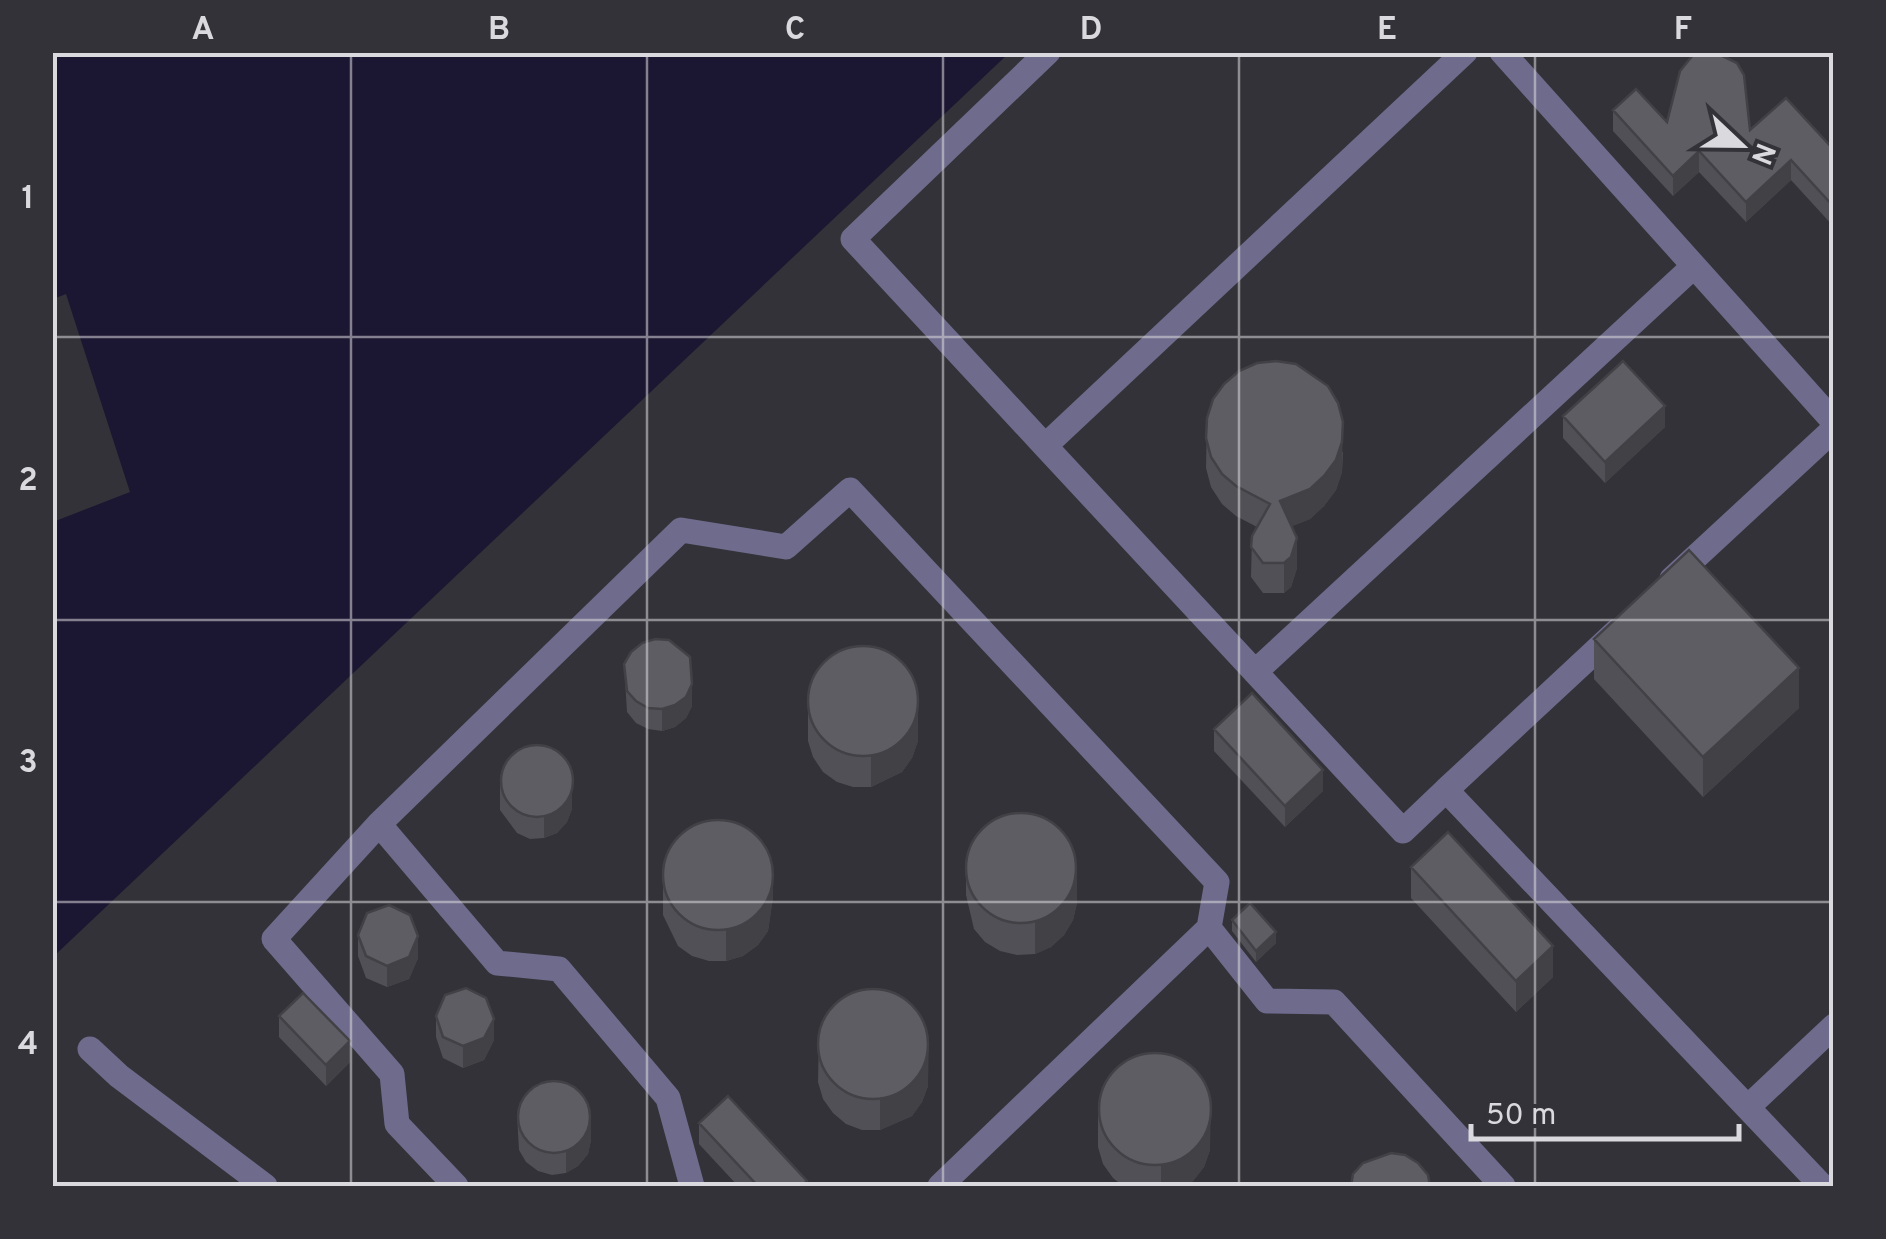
<svg xmlns="http://www.w3.org/2000/svg" width="1886" height="1239" font-family="Overpass,sans-serif">
<style>
.water{fill:#1b1631}
.lines{fill:none;stroke-linecap:round;stroke-linejoin:round}
.minor{stroke:#6e6b8c;stroke-width:25}
.wall{fill:#515056}
.shaded-wall{fill:#424146}
.building{fill:#5e5d64;stroke:#424146;stroke-width:2.5}
.grid{fill:none;stroke:#dad9dd;stroke-width:2.5;stroke-opacity:0.55}
.neatline{fill:none;stroke:#dad9dd;stroke-width:4}
.grid-label{font-size:32px;text-anchor:middle;font-weight:bold;fill:#dad9dd}
</style>
<rect width="100%" height="100%" fill="#323238"/>
<path class="water" d="M 53,52 L 1009,52 L 1009,53 L 53,957 L 53,522 L 130,492 L 66,294 L 53,299 Z"/>
<g class="lines">
<path class="minor" d="M 1502,52 L 1834,422
M 1045,446 L 853,239 L 1048,52
M 1672,579 L 1834,429
M 1617,631 L 1446,790 L 1822,1186
M 1255,672 L 1694,266
M 1446,790 L 1403,831 L 1045,446 L 1465,52
M 379,824 L 497,963 L 559,969 L 668,1098 L 692,1186
M 90,1049 L 119,1076 L 265,1186
M 1748,1107 L 1834,1026
M 456,1186 L 397,1124 L 392,1074 L 274,939 L 379,824 L 681,530 L 786,547 L 850,490 L 1217,882 L 1209,928 L 1267,1001 L 1334,1002 L 1503,1186
M 940,1186 L 1209,928"/>
</g>
<path class="wall" d="M 1613,110 L 1667,122 L 1750,130 L 1834,150 L 1834,227 L 1791,180 L 1746,222 L 1699,172 L 1673,196 L 1613,131 Z
M 1563,416 L 1665,427 L 1605,483 L 1563,438 Z
M 1207,418 L 1343,452 L 1342,472 L 1336,490 L 1324,506 L 1310,519 L 1292,526 L 1297,568 L 1291,587 L 1284,593 L 1263,593 L 1251,577 L 1252,536 L 1257,527 L 1236,516 L 1222,504 L 1211,487 L 1206,468 Z
M 1594,639 L 1799,708 L 1703,797 L 1594,679 Z
M 624,664 L 692,706 L 686,718 L 675,727 L 662,731 L 648,729 L 636,723 L 627,712 Z
M 808,692 L 918,741 L 912,758 L 902,772 L 871,787 L 853,787 L 837,782 L 823,772 L 813,757 L 808,741 Z
M 1214,729 L 1323,791 L 1285,827 L 1214,751 Z
M 500,775 L 572,809 L 567,822 L 557,833 L 544,838 L 530,839 L 517,833 L 500,810 Z
M 966,864 L 1077,903 L 1073,920 L 1064,935 L 1051,947 L 1035,954 L 1017,955 L 1000,951 L 985,942 L 974,929 L 966,895 Z
M 1411,867 L 1553,977 L 1516,1012 L 1411,898 Z
M 663,884 L 773,897 L 768,931 L 758,945 L 743,956 L 726,961 L 709,961 L 692,956 L 678,946 L 663,915 Z
M 1232,920 L 1276,943 L 1256,962 L 1232,931 Z
M 358,935 L 418,958 L 409,979 L 387,987 L 366,978 L 358,956 Z
M 279,1016 L 350,1062 L 326,1086 L 279,1037 Z
M 436,1016 L 494,1040 L 484,1060 L 463,1068 L 443,1058 L 436,1037 Z
M 819,1033 L 928,1086 L 922,1102 L 912,1116 L 880,1130 L 862,1130 L 846,1124 L 833,1113 L 823,1099 L 818,1082 Z
M 517,1114 L 591,1140 L 588,1154 L 578,1166 L 566,1173 L 552,1175 L 538,1171 L 526,1162 L 519,1150 Z
M 1098,1116 L 1210,1150 L 1204,1167 L 1193,1181 L 1186,1186 L 1123,1186 L 1113,1178 L 1103,1164 L 1098,1147 Z
M 699,1123 L 807,1186 L 738,1186 L 699,1144 Z"/>
<path class="shaded-wall" d="M 1699,151 L 1699,172 L 1673,196 L 1673,176 Z
M 1791,160 L 1791,180 L 1746,222 L 1746,202 Z
M 1665,406 L 1665,427 L 1605,483 L 1605,462 Z
M 1343,422 L 1342,472 L 1336,490 L 1324,506 L 1310,519 L 1280,531 L 1280,501 Z
M 1297,538 L 1297,568 L 1291,587 L 1284,593 L 1284,563 Z
M 1799,668 L 1799,708 L 1703,797 L 1703,757 Z
M 692,684 L 692,706 L 686,718 L 675,727 L 662,731 L 662,709 Z
M 918,710 L 918,741 L 912,758 L 902,772 L 871,787 L 871,756 Z
M 1323,770 L 1323,791 L 1285,827 L 1285,806 Z
M 572,788 L 572,809 L 567,822 L 557,833 L 544,838 L 544,817 Z
M 773,866 L 773,897 L 768,931 L 758,945 L 743,956 L 726,961 L 726,930 Z
M 1077,872 L 1077,903 L 1073,920 L 1064,935 L 1051,947 L 1035,954 L 1035,923 Z
M 1276,932 L 1276,943 L 1256,962 L 1256,951 Z
M 418,936 L 418,958 L 409,979 L 387,987 L 387,966 Z
M 1553,946 L 1553,977 L 1516,1012 L 1516,981 Z
M 494,1019 L 494,1040 L 484,1060 L 463,1068 L 463,1046 Z
M 929,1037 L 928,1086 L 922,1102 L 912,1116 L 880,1130 L 880,1099 Z
M 350,1041 L 350,1062 L 326,1086 L 326,1065 Z
M 1211,1102 L 1210,1150 L 1204,1167 L 1193,1181 L 1186,1186 L 1161,1186 L 1161,1165 Z
M 591,1119 L 591,1140 L 588,1154 L 578,1166 L 566,1173 L 566,1151 Z"/>
<path class="building" d="M 1707,52 L 1714,52 L 1737,63 L 1744,75 L 1750,130 L 1786,98 L 1834,150 L 1834,207 L 1791,160 L 1746,202 L 1699,151 L 1673,176 L 1613,110 L 1636,89 L 1667,122 L 1680,71 L 1693,55 Z
M 1276,361 L 1296,364 L 1328,386 L 1338,403 L 1343,422 L 1342,442 L 1336,460 L 1324,476 L 1310,489 L 1280,501 L 1297,538 L 1291,557 L 1284,563 L 1263,563 L 1251,547 L 1252,536 L 1270,504 L 1236,486 L 1222,474 L 1211,457 L 1206,438 L 1207,418 L 1213,399 L 1224,384 L 1239,371 L 1257,363 Z
M 1623,361 L 1665,406 L 1605,462 L 1563,416 Z
M 1689,550 L 1799,668 L 1703,757 L 1594,639 Z
M 655,639 L 669,640 L 690,657 L 692,684 L 686,697 L 675,705 L 662,709 L 648,708 L 636,701 L 627,691 L 624,664 L 631,652 L 642,643 Z
M808 701a55 55 0 1 1 110 0a55 55 0 1 1-110 0Z
M 1252,693 L 1323,770 L 1285,806 L 1214,729 Z
M501 781a36 36 0 1 1 72 0a36 36 0 1 1-72 0Z
M966 868a55 55 0 1 1 110 0a55 55 0 1 1-110 0Z
M663 875a55 55 0 1 1 110 0a55 55 0 1 1-110 0Z
M 1448,832 L 1553,946 L 1516,981 L 1411,867 Z
M 1250,903 L 1276,932 L 1256,951 L 1232,920 Z
M 389,905 L 410,915 L 418,936 L 409,957 L 387,966 L 366,956 L 358,935 L 367,913 Z
M 466,988 L 486,998 L 494,1019 L 484,1038 L 463,1046 L 443,1037 L 436,1016 L 445,995 Z
M818 1044a55 55 0 1 1 110 0a55 55 0 1 1-110 0Z
M 303,993 L 350,1041 L 326,1065 L 279,1016 Z
M1099 1109a56 56 0 1 1 112 0a56 56 0 1 1-112 0Z
M518 1117a36 36 0 1 1 72 0a36 36 0 1 1-72 0Z
M 728,1096 L 807,1181 L 802,1186 L 758,1186 L 699,1123 Z
M 1391,1153 L 1405,1155 L 1418,1163 L 1428,1175 L 1430,1186 L 1351,1186 L 1353,1174 L 1363,1163 Z"/>
<path class="grid" d="M 351,52 L 351,1186M 647,52 L 647,1186M 943,52 L 943,1186M 1239,52 L 1239,1186M 1535,52 L 1535,1186M 52,337 L 1834,337M 52,620 L 1834,620M 52,902 L 1834,902"/>
<rect width="1886" height="1239" fill="none" stroke="#323238" stroke-width="110"/>
<g transform="translate(1741 145) rotate(112)" stroke="#323238" stroke-width="8" paint-order="stroke">
<path d="M0-8L18 38L0 25L-18 38Z" fill="#dad9dd"/>
<text y="-15" font-size="28" font-weight="bold" text-anchor="middle" fill="#dad9dd">N</text>
</g>
<path d="M1471 1124v15h268v-15" fill="none" stroke="#dad9dd" stroke-width="5"/>
<text x="1486" y="1124" font-size="30" fill="#dad9dd" stroke="#323238" stroke-width="8" paint-order="stroke">50 m</text>
<rect x="55" y="55" width="1776" height="1129" class="neatline"/>
<g class="grid-label">
<text x="203" y="39">A</text>
<text x="499" y="39">B</text>
<text x="795" y="39">C</text>
<text x="1091" y="39">D</text>
<text x="1387" y="39">E</text>
<text x="1683" y="39">F</text>
<text x="28" y="208">1</text>
<text x="28" y="490">2</text>
<text x="28" y="772">3</text>
<text x="28" y="1054">4</text>
</g>
</svg>
